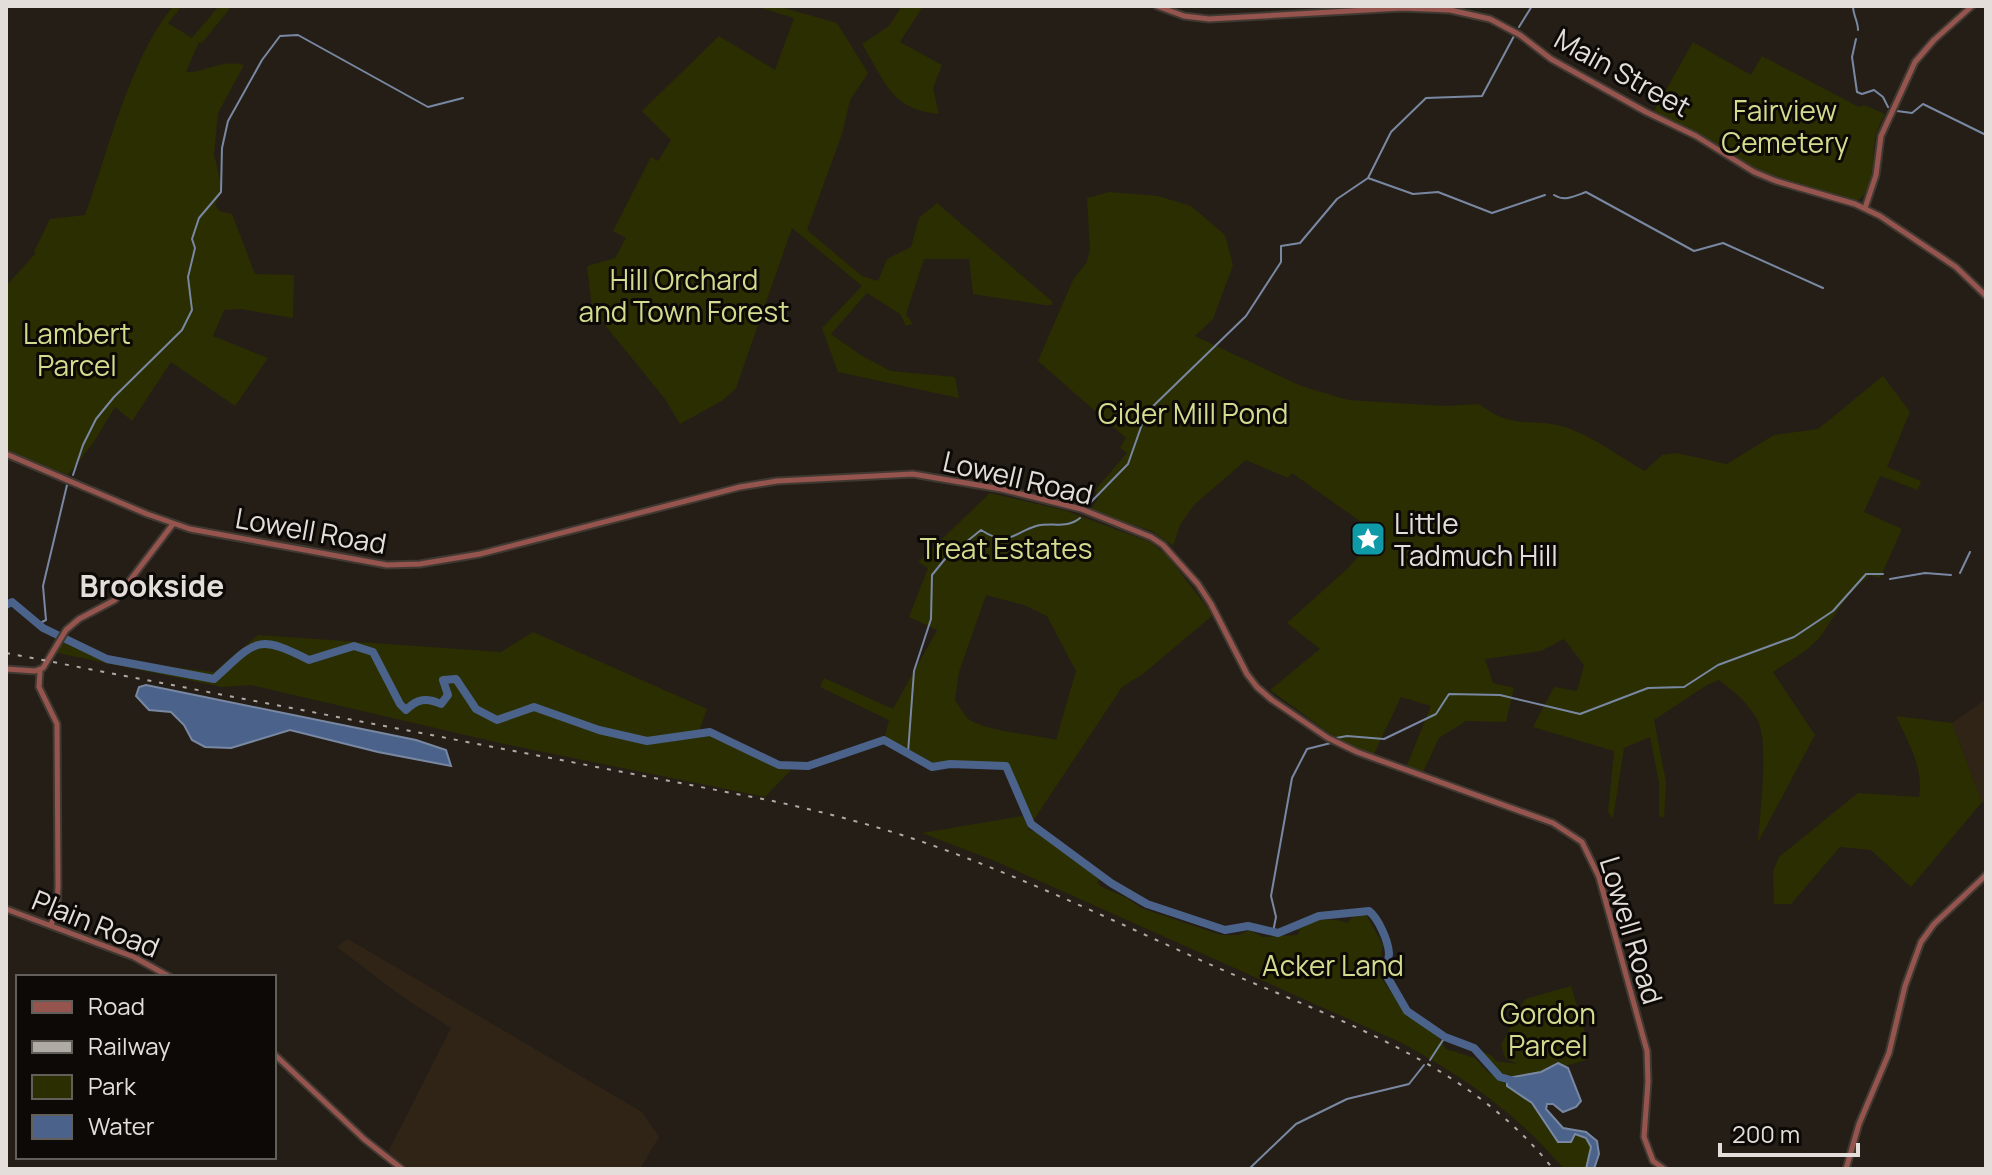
<svg xmlns="http://www.w3.org/2000/svg" width="1992" height="1175" font-family="Manrope,sans-serif">
<style>
.education{fill:#302416}
.green{fill:#2b2e00;fill-rule:evenodd}
.water{fill:#4b638a;stroke:#7988a2;stroke-width:2}
.lines{fill:none;stroke-linecap:round;stroke-linejoin:round}
.stream{stroke:#7988a2;stroke-width:2}
.river{stroke:#4b638a;stroke-width:8}
.secondary-casing{stroke:#403932;stroke-width:9}
.secondary{stroke:#95544d;stroke-width:5}
.rail{stroke:#afaaa4;stroke-width:2;stroke-dasharray:4 8;stroke-linecap:butt}
.labels{text-anchor:middle;dominant-baseline:central;stroke-width:6;stroke-linejoin:round;paint-order:stroke}
.street-label{font-size:28px;fill:#e3ded9;stroke:#0c0906}
.park-label{font-size:28px;fill:#d3db8e;stroke:#0c0906}
.poi-label{font-size:28px;fill:#e3ded9;stroke:#0c0906;text-anchor:start}
.neighbourhood-label{font-size:30px;font-weight:bold;fill:#e3ded9;stroke:#0c0906}
</style>
<rect width="100%" height="100%" fill="#251e17"/>
<path class="education" d="M 1986,699 L 1986,803 L 1982,802 L 1952,723 Z
M 348,939 L 642,1112 L 659,1137 L 640,1169 L 410,1169 L 388,1152 L 451,1028 L 400,995 L 337,947 Z"/>
<path class="green" d="M 173,6 L 182,6 L 168,23 L 192,38 L 219,6 L 232,6 L 202,43 L 199,42 L 186,72 C 206,73 219,59 244,65 L 218,113 L 214,154 L 222,189 L 215,205 L 219,211 L 232,214 L 255,274 L 294,275 L 293,318 L 241,309 L 224,310 L 213,336 L 268,358 L 235,406 L 171,362 L 132,421 L 115,407 L 93,443 L 68,475 L 6,450 L 6,286 L 36,253 L 34,252 L 50,219 L 85,215 C 109,149 129,61 173,6 Z
M 755,6 L 777,6 L 837,23 L 868,73 L 850,100 L 842,134 L 807,230 L 862,276 L 878,281 L 887,259 L 911,247 L 919,218 L 937,203 L 1053,302 L 1051,305 L 1045,305 L 973,294 L 969,259 L 924,259 L 906,314 L 913,324 L 906,326 L 900,314 L 867,293 L 831,334 L 862,356 L 891,371 L 955,377 L 959,398 L 838,372 L 822,328 L 862,286 L 792,228 L 736,388 L 723,400 L 680,424 L 665,399 L 592,309 L 587,266 L 615,258 L 626,238 L 613,231 L 651,157 L 658,161 L 671,140 L 642,111 L 719,36 L 775,70 L 794,18 Z
M 902,6 L 923,6 L 900,42 L 942,65 L 933,88 L 939,114 C 890,109 886,82 862,44 L 889,26 Z
M 1693,42 L 1751,75 L 1762,56 L 1859,107 L 1864,105 L 1885,114 C 1881,122 1877,130 1875,139 C 1872,158 1875,190 1857,201 L 1785,182 L 1763,173 L 1654,111 Z
M 1109,192 L 1158,196 L 1191,206 L 1225,235 L 1233,265 L 1213,319 L 1195,336 L 1301,386 L 1348,400 L 1444,406 L 1479,404 C 1516,432 1531,416 1568,428 C 1596,438 1619,457 1645,471 L 1662,455 L 1676,453 L 1727,464 L 1774,435 L 1818,429 L 1883,376 L 1910,412 L 1887,467 L 1921,481 L 1918,490 L 1880,476 L 1864,512 L 1902,529 L 1880,578 L 1870,575 C 1849,591 1837,611 1823,633 C 1812,649 1789,661 1773,672 L 1815,735 L 1758,842 C 1760,815 1769,743 1758,721 C 1748,703 1735,692 1719,680 L 1707,685 L 1654,720 L 1666,782 L 1664,818 L 1659,816 L 1659,782 L 1650,737 L 1624,748 L 1613,819 L 1608,812 L 1614,751 L 1533,727 L 1554,687 L 1577,691 L 1584,665 L 1564,639 L 1541,651 L 1485,659 L 1493,683 L 1514,688 L 1506,722 L 1466,721 L 1439,738 L 1421,776 L 1405,770 L 1431,706 L 1401,697 L 1372,758 L 1326,731 L 1270,690 L 1320,649 L 1287,623 L 1348,568 L 1378,534 L 1292,473 L 1288,478 L 1246,460 L 1194,505 L 1180,525 L 1173,546 L 1152,531 L 1090,511 L 1098,498 L 1095,490 L 1127,453 L 1120,448 L 1126,438 L 1038,361 L 1073,280 L 1087,262 L 1090,250 L 1087,198 Z
M 990,493 L 1067,511 L 1150,542 L 1167,555 L 1213,615 L 1143,674 L 1122,687 L 1031,824 L 1006,766 L 950,764 L 932,767 L 884,740 L 889,720 L 820,687 L 824,678 L 893,709 L 937,630 L 909,617 L 928,568 L 918,562 ZM 986,595 L 1024,605 L 1047,616 L 1076,671 L 1056,740 C 1033,734 989,732 970,720 C 964,716 959,705 955,700 L 959,672 Z
M 533,632 L 707,709 L 698,734 L 710,732 L 791,770 L 765,797 L 504,744 L 251,685 L 222,687 L 53,652 L 60,639 L 107,659 L 214,672 L 258,635 L 501,652 Z
M 1896,716 L 1952,723 L 1982,802 L 1911,887 L 1871,850 L 1840,847 L 1791,904 L 1774,904 L 1773,871 L 1779,857 L 1858,793 L 1919,797 C 1924,768 1908,742 1896,716 Z
M 1023,816 L 1029,830 L 1037,832 L 1097,875 L 1100,879 L 1097,882 L 1100,886 L 1127,898 L 1141,908 L 1221,935 L 1239,935 L 1249,930 L 1263,937 L 1297,935 L 1300,931 L 1294,928 C 1308,919 1332,917 1347,923 L 1356,914 L 1366,914 L 1383,945 L 1378,973 L 1406,1014 L 1435,1031 L 1446,1049 L 1475,1058 L 1488,1072 L 1529,1099 L 1558,1142 L 1571,1142 L 1575,1134 L 1586,1138 L 1591,1147 L 1586,1169 L 1564,1169 C 1518,1114 1464,1077 1402,1043 L 995,861 L 922,833 Z
M 1571,986 L 1589,1046 L 1586,1060 L 1565,1066 L 1560,1063 L 1541,1072 L 1506,1077 L 1483,1055 L 1483,1052 L 1491,1055 L 1496,1061 L 1517,1064 L 1505,1058 L 1501,1045 L 1525,999 Z"/>
<path class="water" d="M 146,685 L 416,740 L 446,750 L 451,766 L 378,752 L 290,730 L 231,748 L 205,747 L 192,740 L 184,725 L 171,712 L 149,710 L 136,696 L 139,687 Z
M 1558,1063 L 1568,1068 L 1581,1101 L 1576,1107 L 1563,1112 L 1553,1104 L 1547,1104 L 1546,1109 L 1563,1128 L 1586,1132 L 1597,1141 L 1599,1154 L 1594,1169 L 1586,1169 L 1591,1147 L 1586,1138 L 1575,1134 L 1571,1142 L 1558,1142 L 1532,1103 L 1507,1086 L 1507,1078 L 1541,1072 Z"/>
<g class="lines">
<path class="stream" d="M 1853,6 C 1853,15 1858,21 1858,30
M 1519,27 L 1532,6
M 1856,39 L 1852,57 L 1857,92 L 1862,94 L 1874,90 L 1883,97 L 1888,107
M 1897,111 L 1912,113 L 1923,104 L 1986,135
M 1368,178 L 1413,194 L 1438,192 L 1492,213 L 1545,195
M 1554,195 C 1565,202 1575,196 1586,192 L 1694,251 L 1723,243 L 1823,288
M 73,475 L 83,445 L 96,419 L 114,397 L 182,330 L 192,310 L 188,277 L 195,248 L 192,239 L 199,218 L 221,192 L 222,148 L 228,121 L 262,60 L 280,36 L 298,35 L 428,107 L 463,98
M 1086,507 L 1128,464 L 1146,413 L 1246,316 L 1281,262 L 1281,246 L 1300,243 L 1337,199 L 1368,178 L 1391,132 L 1426,98 L 1482,96 L 1514,36
M 1960,573 L 1970,552
M 1890,579 L 1925,573 L 1951,575
M 38,624 L 46,620 L 43,586 L 67,485
M 1336,738 L 1347,736 L 1384,739 L 1436,714 L 1449,694 L 1500,695 L 1580,714 L 1648,688 L 1684,687 L 1718,665 L 1794,637 L 1833,611 L 1866,574 L 1883,574
M 908,753 L 914,671 L 931,619 L 932,575 L 945,559 L 981,530 C 1009,548 1013,533 1036,526 C 1052,522 1067,529 1080,518
M 1273,932 L 1276,917 L 1271,896 L 1292,778 L 1307,749 L 1331,743
M 1430,1060 L 1445,1037
M 1249,1169 L 1296,1124 L 1347,1099 L 1409,1084 L 1424,1065"/>
<path class="river" d="M 6,605 L 12,602 L 43,628 L 107,659 L 214,679 C 256,641 256,633 309,660 L 354,646 L 373,652 L 400,704 L 406,710 C 417,699 426,697 441,704 L 448,695 L 443,680 L 456,679 L 476,709 L 497,720 L 534,707 L 599,730 L 647,741 L 710,732 L 779,765 L 808,766 L 884,740 L 932,767 L 950,764 L 1006,766 L 1031,824 L 1111,883 L 1147,904 L 1225,930 L 1248,926 L 1278,933 L 1319,916 L 1369,911 C 1378,918 1388,940 1389,953 C 1389,959 1386,967 1385,973 L 1407,1011 L 1445,1037 L 1474,1048 L 1500,1077 L 1514,1081"/>
<defs>
<path id="secondary" d="M 1157,6 L 1184,16 L 1209,19 L 1402,8 L 1450,10 L 1490,19 L 1520,35 L 1551,59 L 1646,112 L 1696,136 L 1754,172 L 1776,181 L 1855,204 L 1880,216 L 1956,267 L 1986,296
M 1865,208 L 1876,175 L 1881,136 L 1915,62 L 1934,40 L 1972,6
M 6,454 L 147,514 L 190,529 L 387,565 L 420,564 L 480,554 L 740,487 L 777,481 L 913,474 L 1001,489 L 1081,509 L 1151,537 L 1163,545 L 1198,584 L 1211,604 L 1247,674 L 1257,687 L 1272,700 L 1328,738 L 1357,752 L 1553,823 L 1582,842 L 1599,877 L 1647,1051 L 1648,1082 L 1644,1137 L 1653,1161 L 1664,1169
M 6,669 L 35,671 L 43,668 L 66,630 L 79,619 L 115,600 L 173,524
M 40,671 L 39,687 L 57,724 L 58,886 L 57,908 L 51,925
M 6,909 L 134,957 L 170,977
M 274,1054 L 364,1139 L 402,1169
M 1846,1169 L 1859,1124 L 1889,1053 L 1905,986 L 1921,942 L 1934,924 L 1986,875"/>
</defs>
<use href="#secondary" class="secondary-casing"/>
<use href="#secondary" class="secondary"/>
<path class="rail" d="M 6,653 L 768,800 C 829,813 889,829 948,851 C 1037,884 1123,925 1209,964 C 1329,1017 1470,1062 1553,1169"/>
</g>
<defs>
<symbol id="sight-square" viewBox="-11 -11 22 22"><rect x="-9" y="-9" width="18" height="18" rx="4" fill="#0f9aa8" stroke="#0c0906"/><path d="M0-6L1.8-2.2L6-1.7L2.9 1.2L3.7 5.4L0 3.3L-3.7 5.4L-2.9 1.2L-6-1.7L-1.8-2.2Z" fill="#fff"/></symbol>
</defs>
<g fill-rule="evenodd">
<use href="#sight-square" x="1348" y="519" width="40" height="40"/>
</g>
<g class="labels">
<g class="street-label">
<text transform="translate(1623 72) rotate(29)">Main Street</text>
<text transform="translate(1018 477) rotate(13)">Lowell Road</text>
<text transform="translate(311 530) rotate(10)">Lowell Road</text>
<text transform="translate(96 923) rotate(22)">Plain Road</text>
<text transform="translate(1632 930) rotate(73)">Lowell Road</text>
</g>
<g class="park-label">
<text x="1785" y="110">Fairview<tspan x="1785" dy="32">Cemetery</tspan></text>
<text x="684" y="279">Hill Orchard<tspan x="684" dy="32">and Town Forest</tspan></text>
<text x="77" y="333">Lambert<tspan x="77" dy="32">Parcel</tspan></text>
<text x="1193" y="413">Cider Mill Pond</text>
<text x="1006" y="548">Treat Estates</text>
<text x="1333" y="965">Acker Land</text>
<text x="1548" y="1013">Gordon<tspan x="1548" dy="32">Parcel</tspan></text>
</g>
<g class="poi-label">
<text x="1394" y="523">Little<tspan x="1394" dy="32">Tadmuch Hill</tspan></text>
</g>
<g class="neighbourhood-label">
<text x="152" y="585">Brookside</text>
</g>
</g>
<rect width="1992" height="1175" fill="none" stroke="#e3ded9" stroke-width="16"/>
<rect x="16" y="975" width="260" height="184" fill="#0c0906" stroke="#625e5a" stroke-width="2"/>
<rect x="32" y="1001" width="40" height="12" fill="#95544d" stroke="#625e5a" stroke-width="2"/>
<text x="88" y="1015" font-size="24" fill="#e3ded9">Road</text>
<rect x="32" y="1041" width="40" height="12" fill="#afaaa4" stroke="#625e5a" stroke-width="2"/>
<text x="88" y="1055" font-size="24" fill="#e3ded9">Railway</text>
<rect x="32" y="1075" width="40" height="24" fill="#2b2e00" stroke="#625e5a" stroke-width="2"/>
<text x="88" y="1095" font-size="24" fill="#e3ded9">Park</text>
<rect x="32" y="1115" width="40" height="24" fill="#4b638a" stroke="#625e5a" stroke-width="2"/>
<text x="88" y="1135" font-size="24" fill="#e3ded9">Water</text>
<path d="M1720 1143v12h138v-12" fill="none" stroke="#e3ded9" stroke-width="4"/>
<text x="1732" y="1143" font-size="24" fill="#e3ded9" stroke="#0c0906" stroke-width="6" paint-order="stroke">200 m</text>
</svg>
